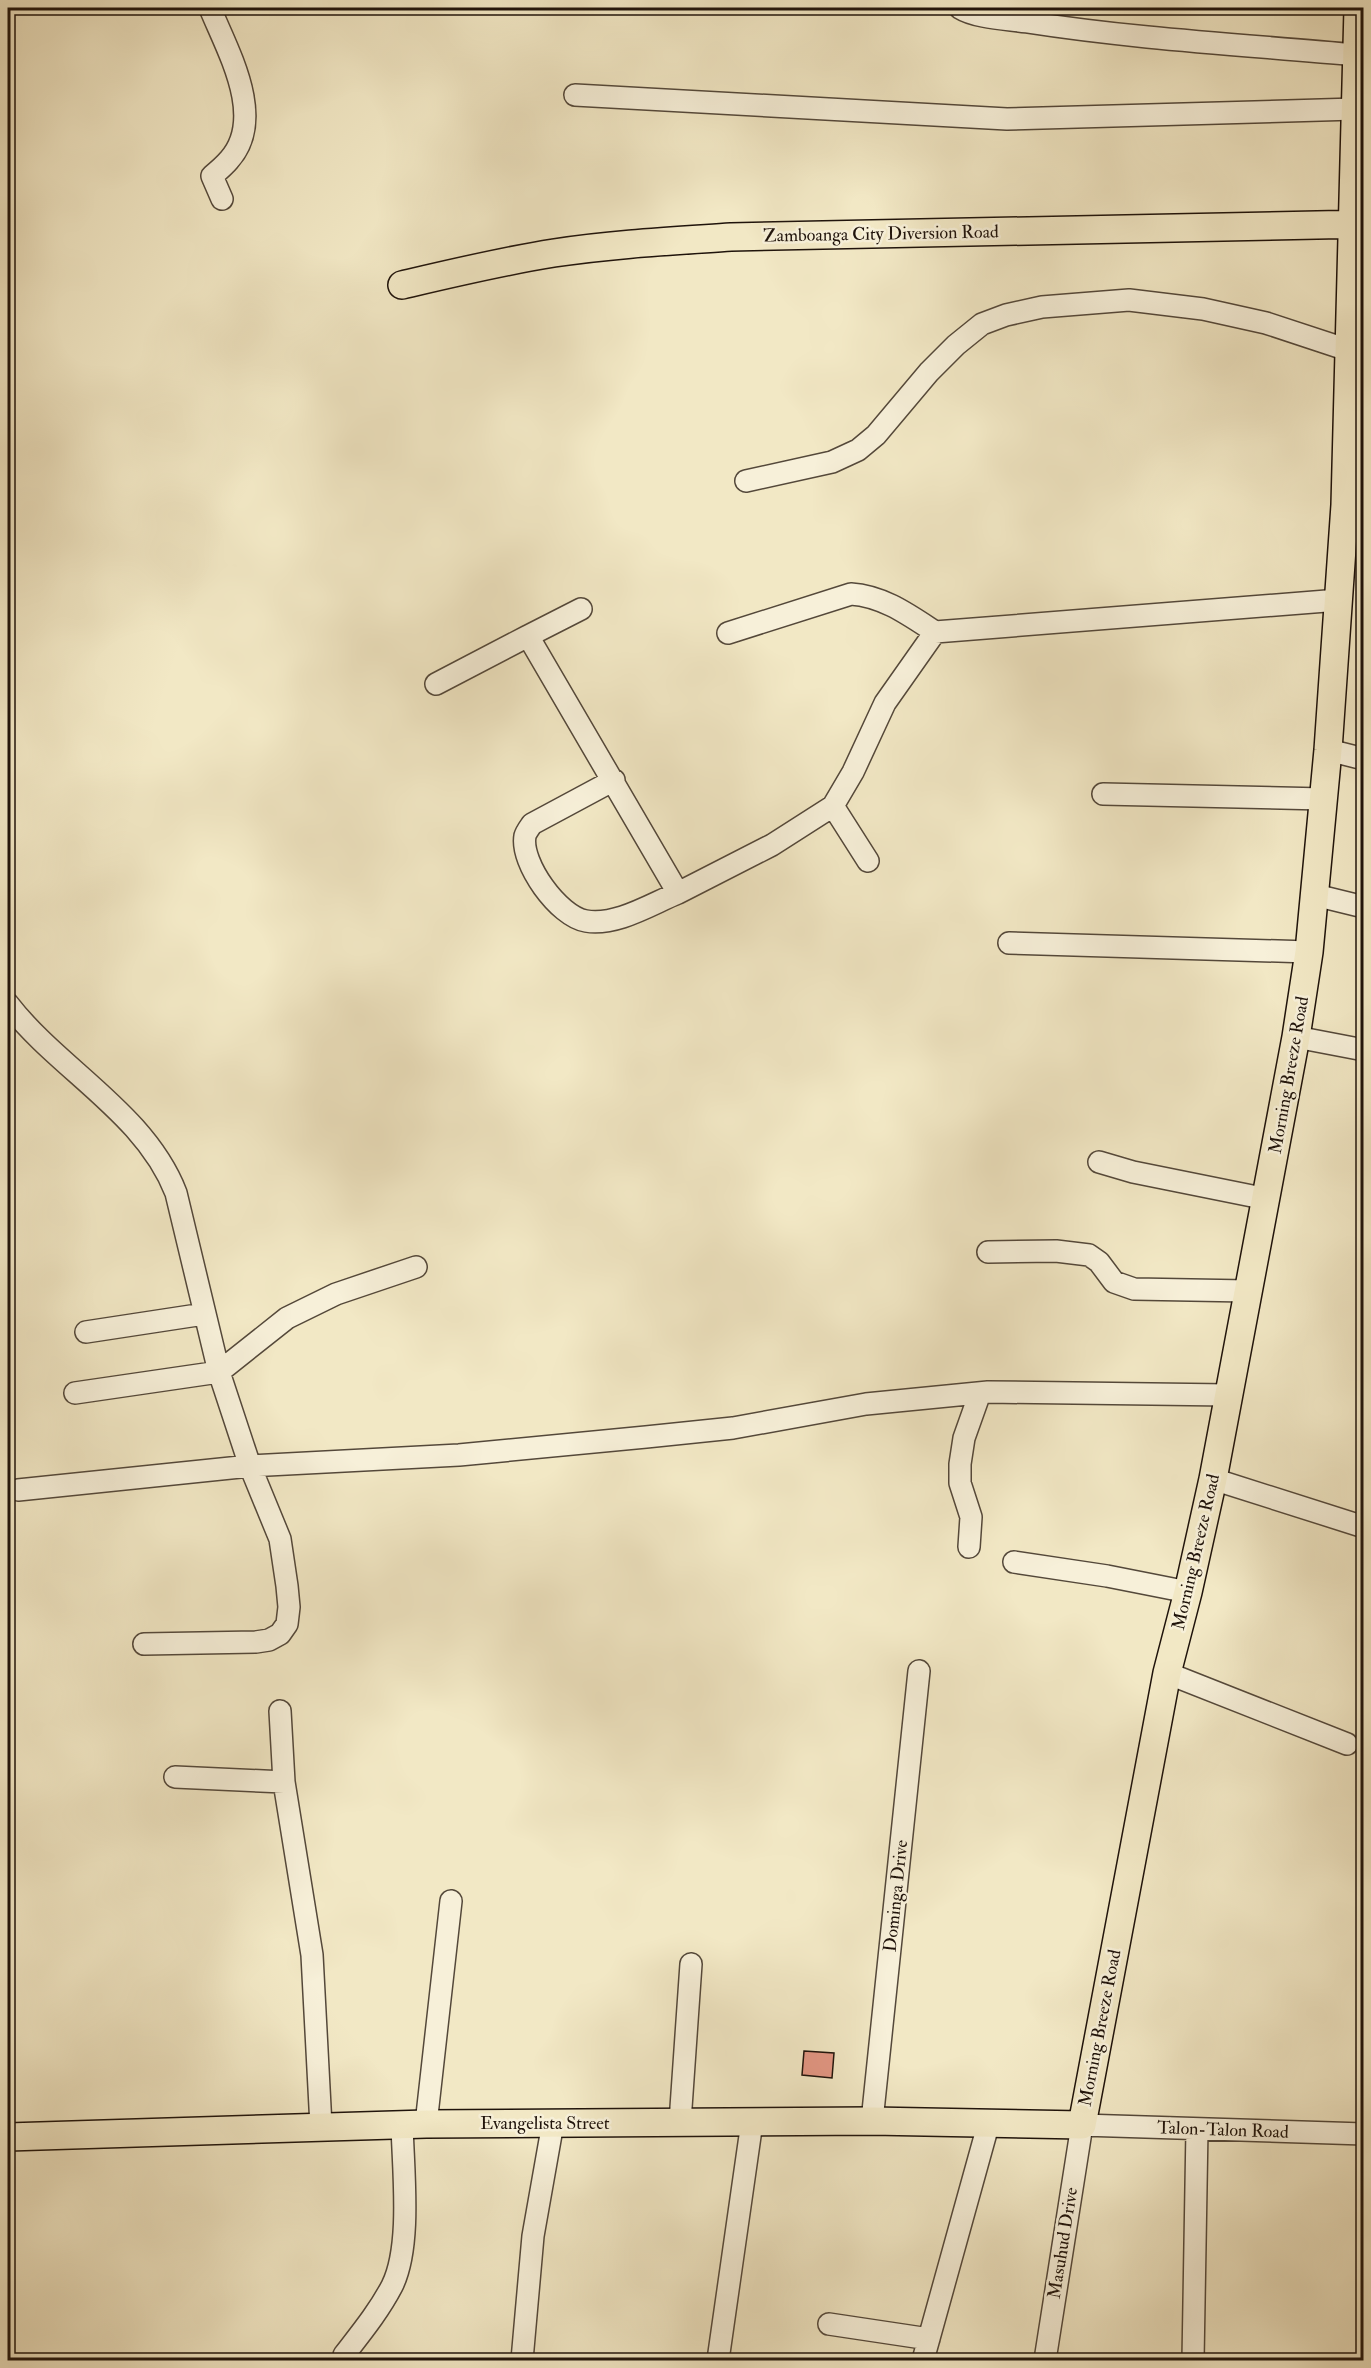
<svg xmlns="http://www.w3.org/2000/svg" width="1371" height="2368" font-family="'IM FELL Double Pica',serif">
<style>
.building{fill:#e49784;stroke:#1f130b;stroke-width:1.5}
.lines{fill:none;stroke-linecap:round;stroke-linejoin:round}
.minor-casing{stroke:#54483a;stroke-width:24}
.major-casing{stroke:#1f130b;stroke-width:30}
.minor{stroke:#f7f0d9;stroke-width:21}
.major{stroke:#f2e8c5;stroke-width:27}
.labels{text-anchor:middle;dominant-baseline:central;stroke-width:5;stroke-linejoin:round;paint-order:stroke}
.street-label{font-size:18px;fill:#1f130b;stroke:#f7f0d9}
</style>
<rect width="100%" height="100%" fill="#f2e8c5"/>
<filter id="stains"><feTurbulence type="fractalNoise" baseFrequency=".00333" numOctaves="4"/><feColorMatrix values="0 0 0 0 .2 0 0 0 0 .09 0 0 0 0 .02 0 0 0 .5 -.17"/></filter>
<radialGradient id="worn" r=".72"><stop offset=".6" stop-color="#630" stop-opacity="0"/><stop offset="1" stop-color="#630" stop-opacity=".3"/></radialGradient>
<path class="building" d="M 804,2051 L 834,2053 L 832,2078 L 802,2075 Z"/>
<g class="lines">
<defs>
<path id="minor" d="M 210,8 C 227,50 267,118 229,160 C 224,166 218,171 212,176 L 222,199
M 960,8 C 976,18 1008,19 1027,22 C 1136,39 1247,45 1357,55
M 575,95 L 1007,119 L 1355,109
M 746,481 L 832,462 L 858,450 L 876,435 L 929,372 L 956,345 L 982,324 L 1006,315 L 1042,307 L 1129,300 L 1203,309 L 1266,323 L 1348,350
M 728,633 L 851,594 C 883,596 909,615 935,632 L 1339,600
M 528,636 L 581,609
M 436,684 L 528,636 L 678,893 L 772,845 L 833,806
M 1328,750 L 1364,759
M 614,780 L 532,824 C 530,827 526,832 525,836 C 520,863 559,917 586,921 C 617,926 651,904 678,893
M 1103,794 L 1324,799
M 868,861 L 833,806 L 853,772 L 885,703 L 935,632
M 1315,895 L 1364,907
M 1009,943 L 1309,952
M 8,1004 C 59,1070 145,1113 176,1193 L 219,1372 L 250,1466 L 280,1539 L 287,1586 L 289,1607 L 287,1624 L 280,1634 L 269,1640 L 256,1642 L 144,1644
M 1296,1037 L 1364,1050
M 1099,1162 L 1133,1172 L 1267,1199
M 988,1252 L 1056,1251 L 1089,1255 L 1099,1262 L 1114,1282 L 1134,1289 L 1248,1291
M 86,1332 L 204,1314
M 75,1393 L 219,1372 L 287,1318 L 336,1294 L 416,1267
M 1213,1479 L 1364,1527
M 18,1490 L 250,1466 L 459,1455 L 646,1437 L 733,1428 L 866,1404 L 988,1392 L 1228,1395
M 969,1547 L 971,1517 L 960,1483 L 960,1464 L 964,1438 L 980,1393
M 1014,1562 L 1107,1576 L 1188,1592
M 1167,1673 L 1347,1744
M 280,1711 L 284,1782
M 175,1777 L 284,1782 L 312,1955 L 321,2126
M 872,2121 L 919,1671
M 680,2122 L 691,1964
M 426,2124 L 451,1901
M 829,2324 L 929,2339
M 344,2355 C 361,2333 379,2311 392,2286 C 412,2246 403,2170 402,2124
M 522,2360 L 533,2236 L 553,2123
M 718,2360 L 752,2122
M 923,2360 L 989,2122
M 1045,2360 L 1082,2125 L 1364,2134
M 1193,2360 L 1197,2129"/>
<path id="major" d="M 402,285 C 453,273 503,261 554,253 C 613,244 672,241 731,237 L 1364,224
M 8,2137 L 426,2124 L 872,2121 L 1082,2125 L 1167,1673 L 1188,1592 L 1213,1479 L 1296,1037 L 1309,952 L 1328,750 L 1345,505 L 1358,8"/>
</defs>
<use href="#minor" class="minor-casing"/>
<use href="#major" class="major-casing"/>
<use href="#minor" class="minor"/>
<use href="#major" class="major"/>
</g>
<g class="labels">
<g class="street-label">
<text transform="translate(881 234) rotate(-1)">Zamboanga City Diversion Road</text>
<text transform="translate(1289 1075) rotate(-80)">Morning Breeze Road</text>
<text transform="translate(1196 1552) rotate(-77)">Morning Breeze Road</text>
<text transform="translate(896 1896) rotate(-84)">Dominga Drive</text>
<text transform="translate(1100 2028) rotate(-79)">Morning Breeze Road</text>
<text x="545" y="2123">Evangelista Street</text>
<text transform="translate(1223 2130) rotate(2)">Talon-Talon Road</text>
<text transform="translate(1063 2243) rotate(-81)">Masuhud Drive</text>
</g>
</g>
<rect width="1371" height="2368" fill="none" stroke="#f2e8c5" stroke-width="30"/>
<rect x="9" y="9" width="1353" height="2350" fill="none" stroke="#1f130b" stroke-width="3"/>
<rect x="15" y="15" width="1341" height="2338" fill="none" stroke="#1f130b" stroke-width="1.5"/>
<rect width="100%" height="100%" filter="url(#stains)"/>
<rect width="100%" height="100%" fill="url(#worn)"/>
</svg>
